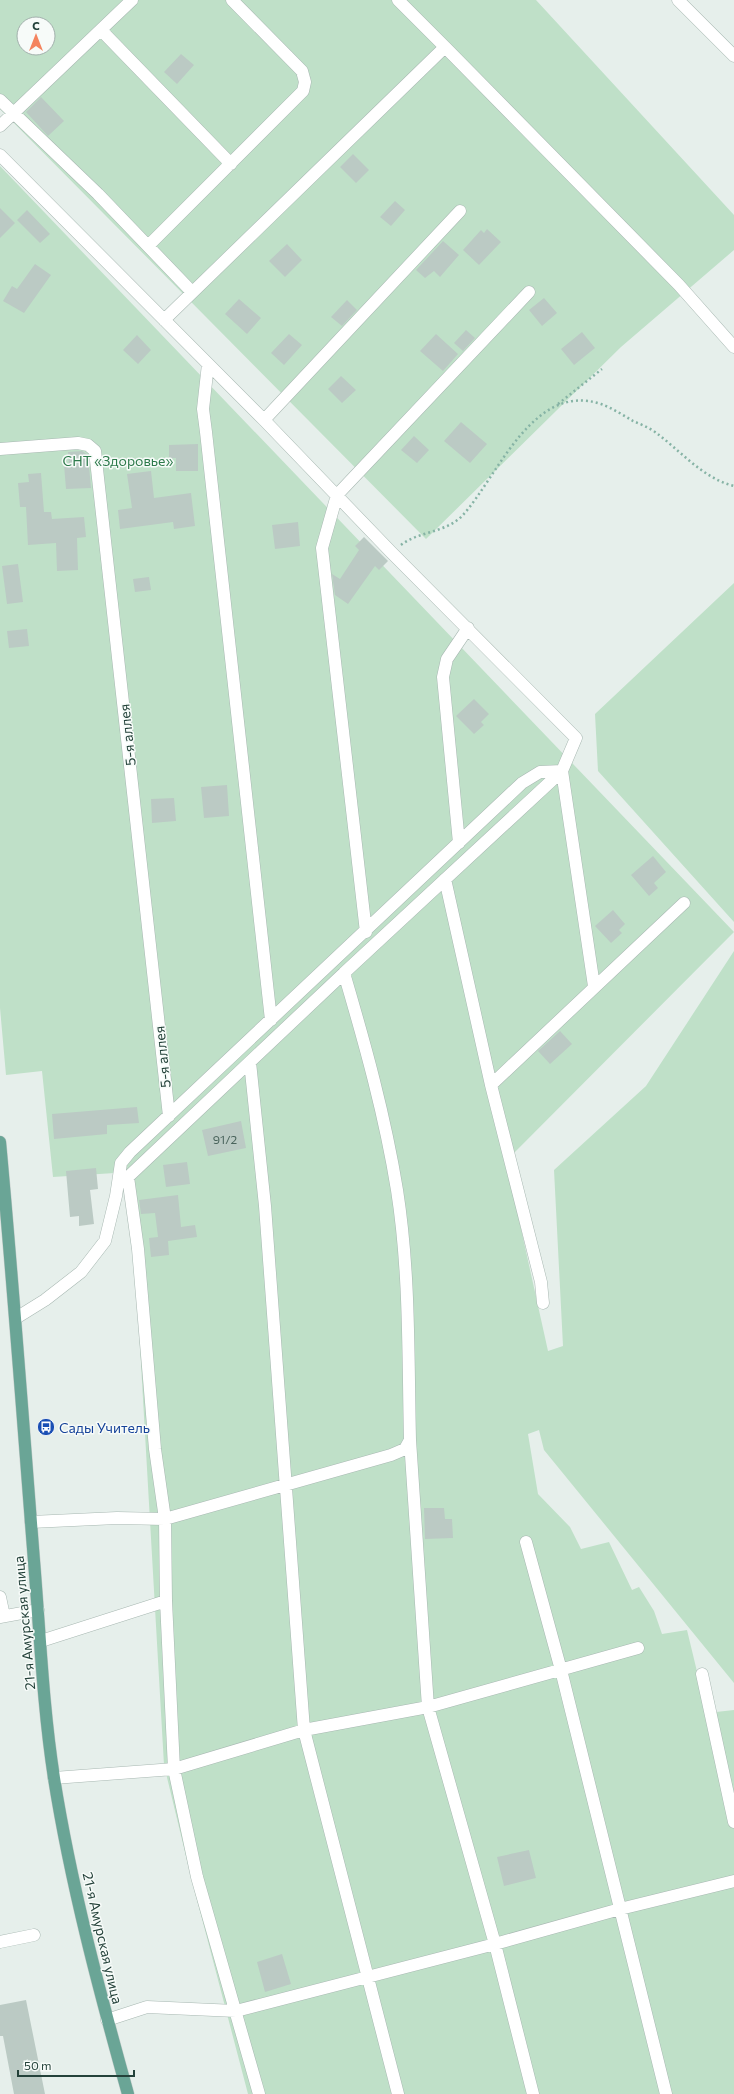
<svg xmlns="http://www.w3.org/2000/svg" width="734" height="2094" font-family="Commissioner,sans-serif">
<style>
.green{fill:#bfe0c8;fill-rule:evenodd}
.building{fill:#bbcac4}
.lines{fill:none;stroke-linecap:round;stroke-linejoin:round}
.minor-casing{stroke:#a8b8b2;stroke-width:13}
.major-casing{stroke:#c2cac8;stroke-width:13}
.path{stroke:#86b3a5;stroke-width:2.5;stroke-dasharray:2 3;stroke-linecap:butt}
.minor{stroke:#fff;stroke-width:12}
.major{stroke:#6aa596;stroke-width:12}
.labels{text-anchor:middle;dominant-baseline:central;stroke-width:3;stroke-linejoin:round;paint-order:stroke}
.number-label{font-size:12px;fill:#4a645c}
.park-label{font-size:14px;fill:#2d7a4b;stroke:#f7fbf9}
.street-label{font-size:14px;fill:#24423a;stroke:#f7fbf9}
.transit-label{font-size:14px;fill:#164399;stroke:#f7fbf9;text-anchor:start}
</style>
<rect width="100%" height="100%" fill="#e6efeb"/>
<path class="green" d="M 0,0 L 536,0 L 734,215 L 734,250 L 621,347 L 426,539 L 0,109 ZM 24,24 L 48,24 L 48,48 L 24,48 Z
M 0,166 L 734,932 L 506,1161 L 548,1351 L 563,1346 L 554,1170 L 646,1086 L 734,951 L 734,1683 L 544,1450 L 539,1430 L 528,1434 L 538,1494 L 570,1527 L 581,1549 L 609,1542 L 632,1590 L 639,1587 L 654,1611 L 662,1634 L 687,1630 L 707,1713 L 734,1710 L 734,2094 L 248,2094 L 191,1877 L 164,1765 L 130,1172 L 53,1177 L 42,1071 L 6,1075 L 0,1008 Z
M 734,583 L 734,922 L 598,771 L 595,714 Z"/>
<path class="building" d="M 181,54 L 194,65 L 177,84 L 164,72 Z
M 41,97 L 64,121 L 48,136 L 26,112 Z
M 353,154 L 369,170 L 356,183 L 340,167 Z
M 395,201 L 405,210 L 391,226 L 380,217 Z
M 0,208 L 15,223 L 0,238 Z
M 27,210 L 50,234 L 40,243 L 17,220 Z
M 487,229 L 501,242 L 479,265 L 463,250 L 481,230 L 484,233 Z
M 443,241 L 459,255 L 440,277 L 434,271 L 425,278 L 416,270 Z
M 287,244 L 302,260 L 285,277 L 269,261 Z
M 35,264 L 51,275 L 24,313 L 3,301 L 12,286 L 17,289 Z
M 544,298 L 557,313 L 542,326 L 529,310 Z
M 239,299 L 261,318 L 247,334 L 225,314 Z
M 347,300 L 357,310 L 342,326 L 331,317 Z
M 466,330 L 475,338 L 463,351 L 454,343 Z
M 582,332 L 595,348 L 574,365 L 561,349 Z
M 289,334 L 302,345 L 284,365 L 271,353 Z
M 436,334 L 458,354 L 443,371 L 420,351 Z
M 137,335 L 151,350 L 138,364 L 123,350 Z
M 341,376 L 356,390 L 342,403 L 328,389 Z
M 461,422 L 487,444 L 470,463 L 444,441 Z
M 414,436 L 429,450 L 417,463 L 401,450 Z
M 198,444 L 198,471 L 176,471 L 176,458 L 169,458 L 169,445 Z
M 68,452 L 82,451 L 88,455 L 91,488 L 66,489 L 64,465 L 69,465 Z
M 151,471 L 154,498 L 191,493 L 195,526 L 174,529 L 173,522 L 120,529 L 118,510 L 132,508 L 127,474 Z
M 41,473 L 44,512 L 51,512 L 52,519 L 84,517 L 86,537 L 77,538 L 78,570 L 57,571 L 56,543 L 28,545 L 26,507 L 20,507 L 18,483 L 29,482 L 28,474 Z
M 298,522 L 300,546 L 275,549 L 272,525 Z
M 364,537 L 388,561 L 379,570 L 375,566 L 348,604 L 335,595 L 332,574 L 340,579 L 359,550 L 355,546 Z
M 18,564 L 23,602 L 7,604 L 2,566 Z
M 149,577 L 151,590 L 135,592 L 133,579 Z
M 27,629 L 29,646 L 9,648 L 7,631 Z
M 474,699 L 489,714 L 481,722 L 484,725 L 474,734 L 456,716 Z
M 227,785 L 229,816 L 204,818 L 201,787 Z
M 174,798 L 176,821 L 152,823 L 151,799 Z
M 653,856 L 666,872 L 654,883 L 658,888 L 649,896 L 631,875 Z
M 613,910 L 625,924 L 619,930 L 622,933 L 611,943 L 595,926 Z
M 560,1031 L 572,1044 L 550,1064 L 538,1051 Z
M 137,1107 L 139,1123 L 107,1125 L 107,1134 L 54,1139 L 52,1114 Z
M 241,1121 L 246,1148 L 208,1156 L 202,1130 Z
M 187,1162 L 190,1184 L 166,1187 L 163,1165 Z
M 96,1168 L 98,1189 L 90,1190 L 94,1224 L 79,1226 L 79,1216 L 70,1217 L 66,1171 Z
M 178,1195 L 181,1227 L 195,1225 L 197,1237 L 168,1241 L 169,1255 L 151,1257 L 149,1238 L 158,1237 L 155,1213 L 141,1214 L 139,1200 Z
M 424,1508 L 444,1508 L 445,1519 L 452,1519 L 453,1538 L 425,1539 Z
M 529,1850 L 536,1878 L 504,1886 L 497,1857 Z
M 282,1954 L 291,1984 L 265,1992 L 257,1962 Z
M 26,2000 L 45,2094 L 14,2094 L 3,2036 L 0,2036 L 0,2005 Z"/>
<g class="lines">
<defs>
<path id="minor" d="M 398,0 L 445,47
M 678,0 L 734,56
M 101,30 L 231,164
M 0,100 L 98,194 L 192,292
M 0,126 L 132,0
M 0,155 L 264,420 L 391,552 L 576,738 L 562,771 L 344,973 C 365,1044 385,1116 397,1190 C 410,1273 408,1357 410,1440 L 405,1449 L 391,1455 L 165,1519 L 117,1518 L 31,1522
M 148,246 L 303,91 L 305,82 L 302,71 L 232,0
M 164,320 L 445,47 L 679,285 L 734,347
M 208,364 L 203,409 L 206,432 L 271,1020
M 264,420 L 460,211
M 0,449 L 78,443 L 88,445 L 95,451 L 169,1116
M 459,843 L 443,677 L 447,659 L 468,628
M 445,879 L 491,1085 L 541,1282 L 543,1303
M 366,932 L 322,548 L 337,495 L 529,292
M 250,1062 L 265,1206 L 304,1730 L 398,2094
M 491,1085 L 684,903
M 16,1318 L 45,1300 L 81,1272 L 105,1241 L 116,1196 L 121,1163 L 130,1152 L 522,783 L 540,772 L 562,771 L 594,986
M 410,1440 L 428,1707 L 495,1944 L 533,2094
M 526,1542 L 561,1670 L 666,2094
M 0,1597 L 4,1616
M 0,1617 L 38,1610
M 41,1641 L 166,1601
M 702,1674 L 734,1822
M 54,1778 L 174,1769 L 166,1601 L 165,1519 L 155,1449 L 138,1249 L 128,1177 L 344,973
M 0,1942 L 34,1935
M 107,2020 L 147,2007 L 236,2011 L 495,1944 L 620,1909 L 734,1881
M 259,2094 L 197,1877 L 174,1769 L 304,1730 L 428,1707 L 638,1648"/>
<path id="major" d="M 0,1142 C 13,1282 23,1422 34,1561 C 40,1634 43,1707 54,1778 C 71,1885 99,1990 128,2094"/>
</defs>
<use href="#minor" class="minor-casing"/>
<use href="#major" class="major-casing"/>
<path class="path" d="M 558,404 L 602,369
M 401,545 C 419,531 446,533 463,515 C 498,476 533,381 601,404 C 612,408 623,415 633,421 C 640,424 648,427 655,432 C 680,450 702,478 734,486"/>
<use href="#minor" class="minor"/>
<use href="#major" class="major"/>
</g>
<defs>
<symbol id="bus-disc" viewBox="-11 -11 22 22"><circle r="9.5" fill="#1a4fb4" stroke="#f7fbf9"/><path d="M-5-6H5V4H4V6H2V4H-2V6H-4V4H-5ZM-3.5-4V0h7V-4ZM-3.5 1.2v1.5H-2V1.2ZM2 1.2v1.5H3.5V1.2Z" fill="#fff"/></symbol>
</defs>
<g fill-rule="evenodd">
<use href="#bus-disc" x="36" y="1417" width="20" height="20"/>
</g>
<g class="labels">
<g class="number-label">
<text x="225" y="1139">91/2</text>
</g>
<g class="park-label">
<text x="118" y="460">СНТ «Здоровье»</text>
</g>
<g class="street-label">
<text transform="translate(127 735) rotate(-96)">5-я аллея</text>
<text transform="translate(162 1057) rotate(-96)">5-я аллея</text>
<text transform="translate(24 1623) rotate(-95)">21-я Амурская улица</text>
<text transform="translate(103 1938) rotate(77)">21-я Амурская улица</text>
</g>
<g class="transit-label">
<text x="59" y="1427">Сады Учитель</text>
</g>
</g>
<g transform="translate(36 36)"><circle r="19" fill="#f7fbf9" stroke="#a3b1ad"/>
<path d="M0-3L7 15L0 10L-7 15Z" fill="#f4845f"/>
<text y="-6" font-size="11" font-weight="bold" text-anchor="middle" fill="#24423a">С</text>
</g>
<path d="M18 2070v6h116v-6" fill="none" stroke="#24423a" stroke-width="2"/>
<text x="24" y="2070" font-size="12" fill="#24423a" stroke="#f7fbf9" stroke-width="3" paint-order="stroke">50 m</text>
</svg>
